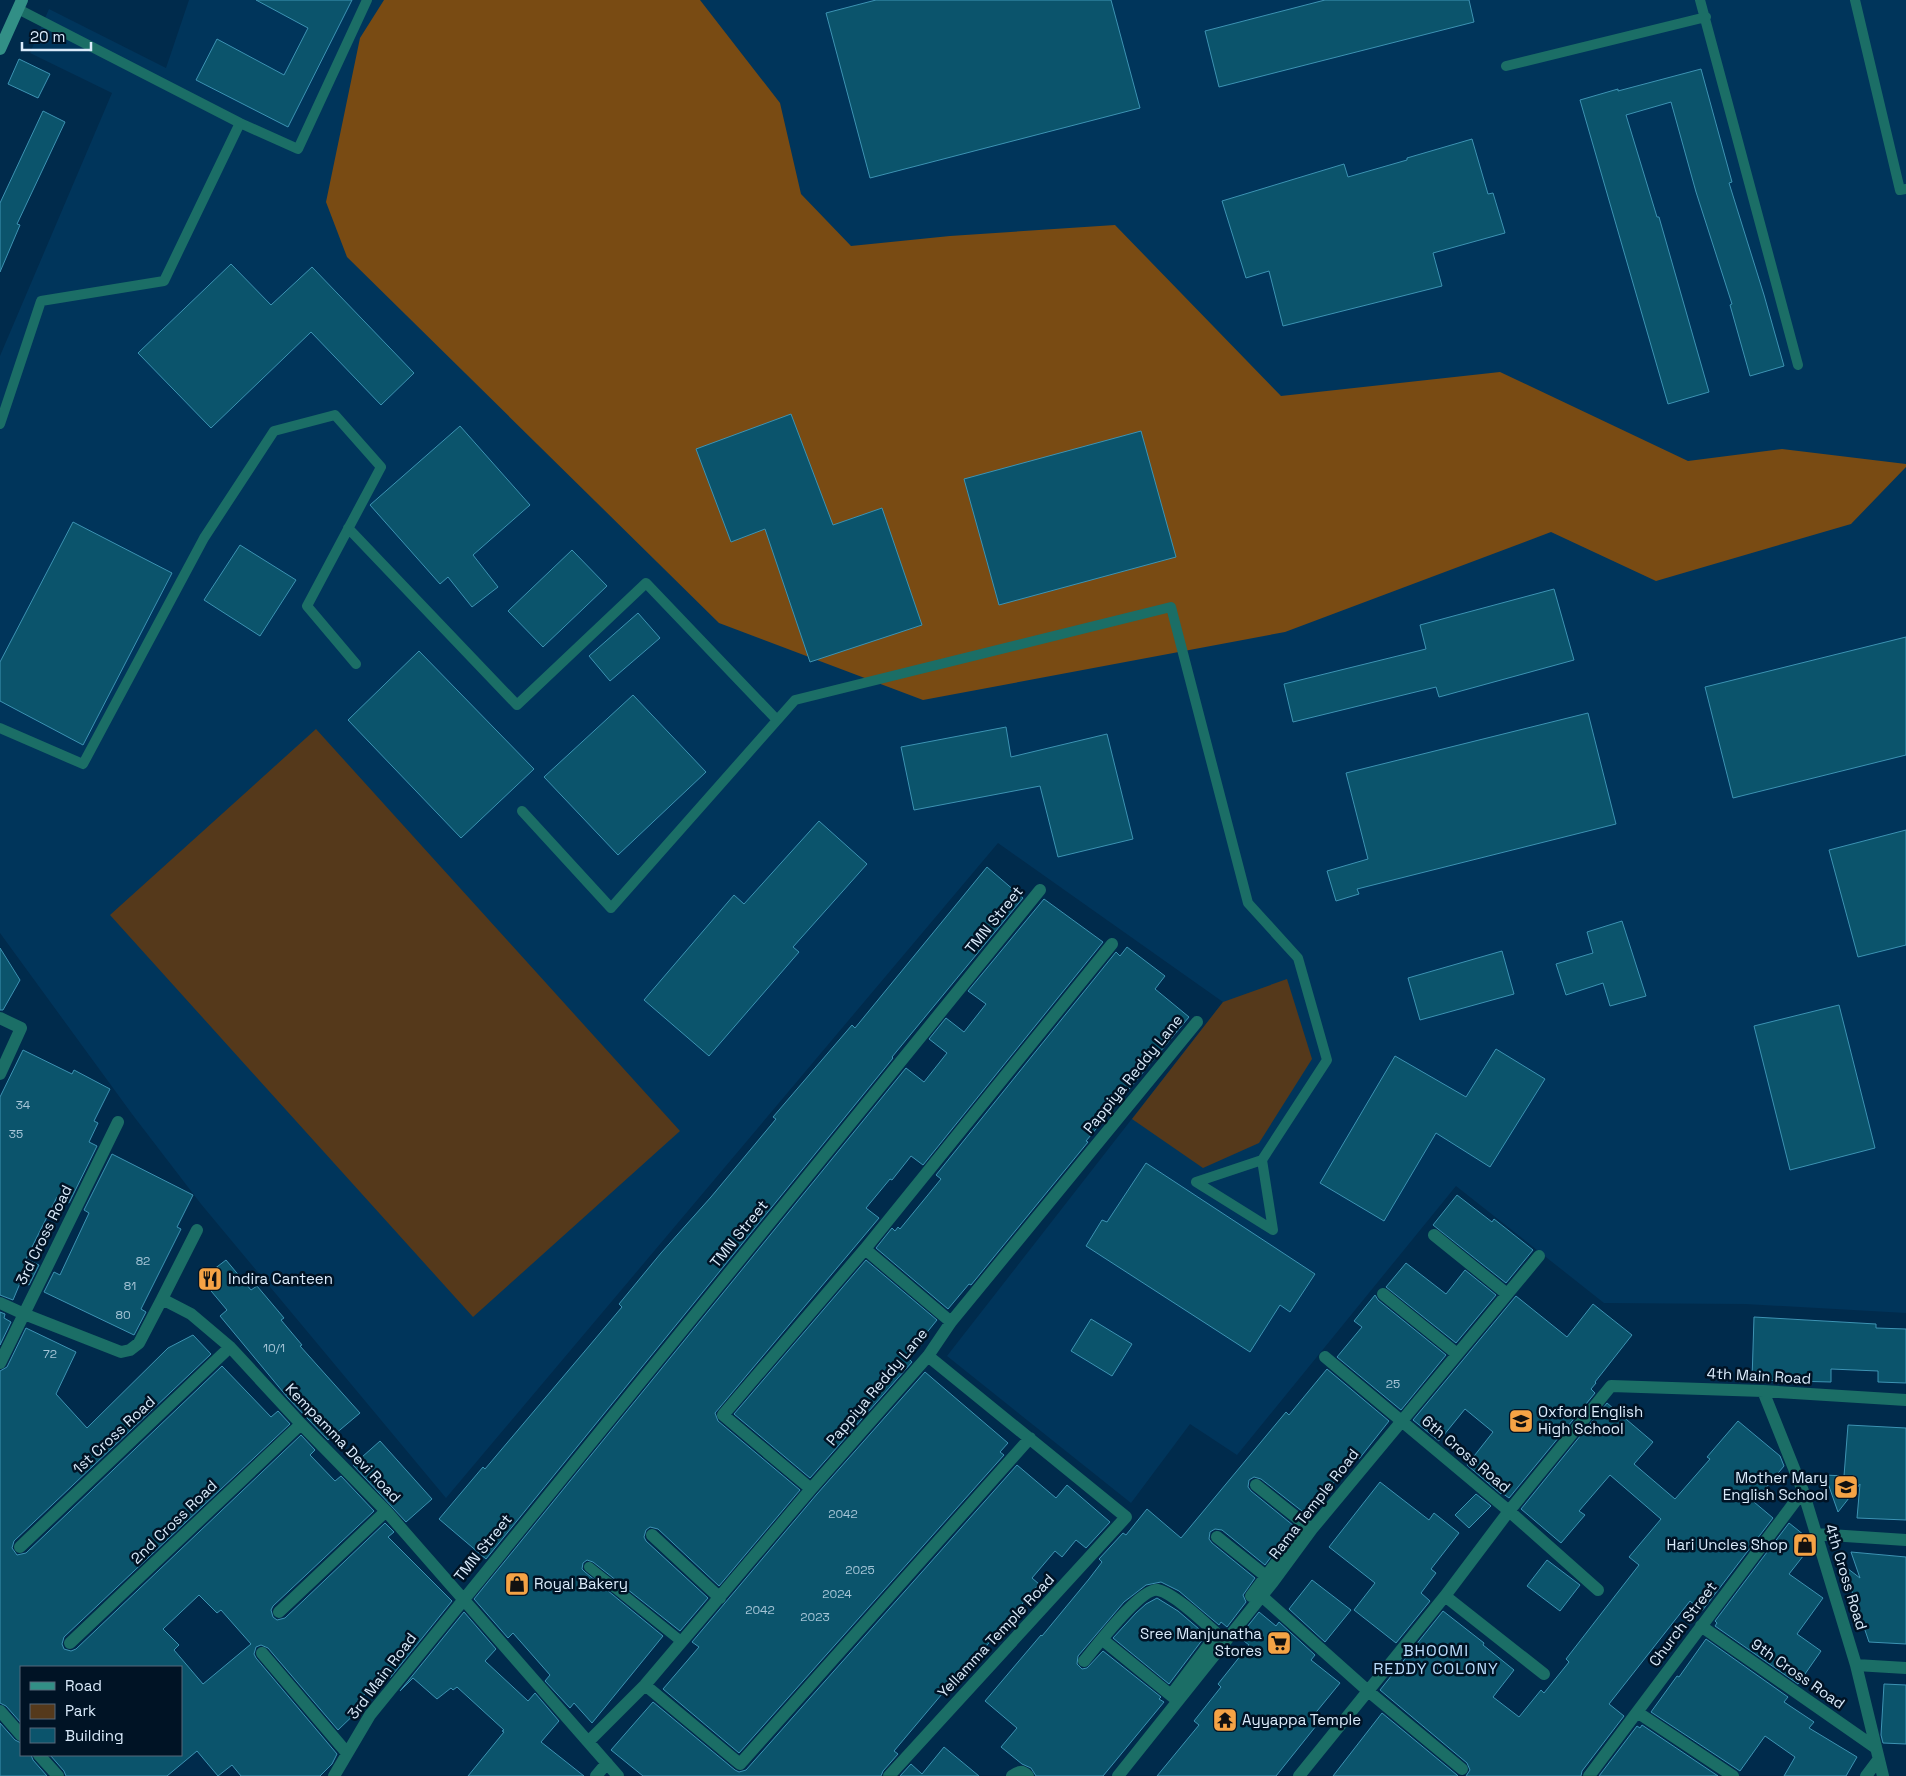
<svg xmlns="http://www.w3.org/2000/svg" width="1906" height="1776" font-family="'Space Grotesk',sans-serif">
	<rect width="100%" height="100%" fill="#002b4c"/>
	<path fill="#00355b" d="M189 0H1906V1313L1745 1304 1604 1303 1456 1186 1237 1455 1190 1424 1131 1503 947 1356 1223 1002 998 843 446 1498 201 1204 132 1114 0 933V356L112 93 30 53 49 9 166 68Z"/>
	<path fill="#55391b" d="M316 729 680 1131 473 1317 110 915Z
		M1287 979 1312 1059 1259 1143 1203 1168 1132 1119 1223 1002Z"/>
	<path fill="#794b13" d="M384 0H700L780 103 801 194 851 246 950 236 1115 225 1281 396 1500 372 1688 461 1782 449 1906 464V467L1851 524 1656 581 1551 532 1285 632 923 700 719 623 347 257 326 202 360 38Z"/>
	<path fill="#0b546c" stroke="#3d93b3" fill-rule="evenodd" d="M256 0H352L288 127 196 80 217 39 284 75 308 28Z
		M876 0H1111L1140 108 870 178 826 13Z
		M1325 0H1469L1474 22 1219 87 1205 31Z
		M19 59 50 74 38 98 8 84Z
		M1701 69 1732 182 1729 183 1764 295 1784 366 1750 376 1730 305 1732 304 1696 192 1671 102 1626 115 1657 217H1659L1709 392 1668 404 1580 100 1618 89V91Z
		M43 111 65 122 17 224 20 225 0 272V203Z
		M1472 139 1488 194 1493 193 1505 233 1433 253 1442 286 1283 326 1269 271 1246 278 1222 201 1344 164 1348 177 1407 160V158Z
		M231 264 271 305 312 267 414 373 381 405 311 332 211 428 138 353Z
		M791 414 833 525 882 508 922 625 810 662 765 529 731 542 696 449Z
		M460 426 530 505 473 555 498 587 472 607 448 577 440 584 370 505Z
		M1141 431 1176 557 999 605 964 479Z
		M73 522 172 573 83 745 0 701V662Z
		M240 545 296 580 260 636 204 600Z
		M572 550 607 586 543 647 508 611Z
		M1554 589 1574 660 1439 697 1436 687 1293 722 1284 684 1426 649 1420 625Z
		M638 613 660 638 610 681 589 656Z
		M1906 637V755L1733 798 1705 687Z
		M419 651 534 769 461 838 348 720Z
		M633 695 706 772 618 855 544 777Z
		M1588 713 1616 824 1357 889 1359 894 1336 901 1327 871 1368 859 1346 773Z
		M1006 727 1011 757 1107 734 1133 839 1058 857 1040 786 914 810 901 747Z
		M819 821 867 864 793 947 799 952 709 1056 644 1000 734 895 744 904Z
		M1906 830V945L1858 957 1829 850Z
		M987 867 1023 898 892 1057 893 1058 486 1559 439 1519 483 1467 485 1469 590 1345 622 1307 619 1304 661 1253 711 1197 776 1119 773 1117 852 1025 855 1028Z
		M1044 899 1103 942 923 1165 911 1156 892 1180 890 1179 866 1208 879 1218 715 1413 718 1421 800 1490 719 1586 658 1529 650 1527 646 1530 644 1537 646 1541 708 1598 680 1631 593 1562 587 1560 583 1563 582 1569 585 1572 663 1636 592 1723 574 1703 570 1708 545 1681 550 1675 513 1633 508 1638 474 1599 906 1068 924 1082 947 1053 929 1039 946 1018 964 1032 986 1004 968 991Z
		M1622 921 1646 996 1610 1006 1603 983 1566 995 1556 964 1593 953 1587 932Z
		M1127 947 1165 976 1155 989 1189 1017 1086 1141 1088 1142 971 1285 969 1284 948 1309 876 1248 892 1228 895 1231 898 1227 900 1229 941 1179 936 1175 1116 952 1120 956Z
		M0 948 20 980 3 1010H0Z
		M1502 951 1514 994 1420 1020 1408 978Z
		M1839 1005 1875 1148 1790 1170 1754 1026Z
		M1496 1049 1545 1079 1490 1167 1436 1133 1384 1221 1320 1183 1395 1056 1466 1097Z
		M23 1050 72 1074 74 1070 110 1089 94 1121 98 1123 89 1142 97 1146 69 1203 57 1197 26 1259 39 1265 29 1285 21 1281 13 1300 0 1295V1097Z
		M112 1154 193 1195 177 1227 181 1229 141 1309 146 1312 134 1335 44 1292 54 1272 60 1275 89 1213 84 1210Z
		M1146 1163 1315 1274 1290 1312 1280 1305 1250 1352 1086 1246 1102 1220 1107 1222Z
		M1457 1195 1492 1222 1494 1219 1533 1250 1506 1283 1433 1225Z
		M226 1260 251 1290 257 1286 284 1318 281 1320 302 1345 300 1346 360 1413 328 1440 288 1398 220 1316 227 1310 201 1279Z
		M866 1260 937 1320 907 1357 912 1362 810 1478 734 1414Z
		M1406 1263 1446 1294 1465 1270 1496 1295 1456 1343 1386 1287Z
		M1375 1295 1378 1300 1446 1355 1401 1410 1337 1357 1362 1327 1354 1321Z
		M1516 1296 1567 1337 1593 1304 1632 1335 1595 1382 1596 1383 1591 1389 1595 1393 1509 1498 1502 1493 1501 1494 1467 1465 1493 1432 1465 1409 1439 1441 1413 1420Z
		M0 1312 5 1314 4 1318 11 1322 0 1345Z
		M1754 1317 1876 1324V1328L1906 1329V1383L1878 1382V1371L1831 1369V1382L1752 1380Z
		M1091 1319 1132 1344 1112 1376 1071 1351Z
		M26 1328 76 1352 56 1394 87 1428 168 1348 193 1335 211 1354 14 1541 12 1548 17 1555 26 1553 222 1366 271 1417 278 1411 290 1424 64 1637 62 1644 64 1649 71 1651 76 1649 301 1435 315 1450 310 1455 335 1481 341 1476 374 1511 273 1606 271 1610 273 1617 277 1620 285 1618 385 1523 394 1532 388 1537 452 1601 390 1678 385 1673 359 1700 364 1705 338 1730 268 1648 261 1645 256 1647 254 1654 256 1658 337 1754 332 1764 320 1776H241L232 1765 218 1776 197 1751 167 1776H66L64 1771 50 1755H181V1667H21V1723L6 1706 0 1703V1371L7 1367ZM199 1595 217 1613 221 1610 251 1644 203 1684 174 1650 179 1645 163 1629Z
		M1327 1369 1389 1421 1359 1459 1356 1456 1307 1515 1261 1479 1254 1477 1249 1480 1248 1487 1251 1491 1294 1526 1265 1565 1222 1530 1215 1529 1210 1532 1209 1539 1212 1543 1255 1578 1243 1595 1246 1602 1227 1627 1221 1622 1219 1625 1179 1591 1161 1582 1146 1585 1124 1602 1078 1656 1077 1664 1082 1669 1087 1668 1103 1651 1161 1697 1159 1699 1164 1702 1103 1776H1036L1031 1768 1022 1764 1001 1747 1017 1728 985 1701 1041 1635 1042 1636 1089 1579 1102 1562 1099 1559 1123 1533 1126 1535 1147 1509 1181 1538 1286 1412 1289 1415Z
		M925 1372 1008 1443 1000 1452 1004 1455 739 1753 663 1689 699 1647 692 1642 817 1494Z
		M1607 1403 1653 1442 1634 1464 1675 1499 1710 1459 1707 1457 1738 1421 1780 1456 1784 1466 1754 1502 1773 1518 1702 1611 1690 1601 1609 1704 1624 1716 1582 1771 1581 1776H1466L1470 1770 1467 1763 1380 1690 1443 1611 1484 1643 1483 1645 1514 1670 1493 1697 1519 1717 1541 1690 1544 1693 1569 1662 1566 1659 1639 1565 1629 1557 1661 1519 1610 1475 1579 1511 1585 1515 1561 1543 1521 1509Z
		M1848 1425 1906 1428V1520L1857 1518 1860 1484 1838 1512 1825 1475 1844 1476Z
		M380 1441 432 1499 406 1522 353 1465Z
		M1017 1465 1056 1498 1067 1485 1110 1522 1086 1548 1076 1540 1062 1557 1055 1551 1032 1578 1039 1584 960 1677 958 1675 894 1751 898 1754 883 1771 881 1776H643L611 1750 653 1702 735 1770 739 1772 746 1770Z
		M1380 1482 1429 1520 1434 1513 1459 1533 1431 1569 1436 1573 1421 1593 1430 1601 1396 1643 1354 1610 1375 1583 1329 1547Z
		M1476 1494 1491 1506 1469 1528 1455 1515Z
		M1789 1523 1809 1539 1811 1546 1789 1574 1823 1598 1797 1634 1821 1651 1798 1684 1715 1626 1717 1623 1715 1621Z
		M1851 1552 1906 1557V1644L1869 1642 1843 1565 1860 1578Z
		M1547 1560 1580 1585 1560 1611 1527 1586Z
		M1312 1580 1351 1610 1325 1642 1289 1609Z
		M1157 1598 1178 1611 1206 1635 1169 1684 1113 1638 1136 1613 1146 1604Z
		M464 1612 496 1649 485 1661 528 1701 535 1693 559 1721 541 1742 584 1776H468L504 1732 502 1731 504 1730 457 1687 453 1690 451 1688 437 1699 413 1678 400 1691Z
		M1259 1612 1276 1626 1279 1622 1315 1655 1311 1660 1340 1683 1313 1716 1320 1721 1276 1776H1157L1199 1725 1194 1721 1221 1687 1218 1684 1249 1645 1239 1637Z
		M1706 1639 1788 1697 1784 1702 1814 1722 1809 1728 1857 1757 1846 1776H1784L1795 1757 1765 1736 1740 1771 1651 1712 1677 1676 1679 1677Z
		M1884 1684 1906 1685V1744L1883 1743 1881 1735Z
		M1382 1713 1457 1775 1458 1776H1333Z
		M0 1723 15 1740 21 1743V1755H31L33 1760 47 1776H0Z
		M1642 1725 1718 1776H1599L1637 1726 1640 1728Z
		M944 1747 979 1776H900L911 1764 922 1774Z"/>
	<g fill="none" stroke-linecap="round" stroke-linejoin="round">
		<path stroke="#1b6e66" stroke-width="10" d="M1700 0 1798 365
			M1855 0 1900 190 1906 189
			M18 9 240 123 298 149 367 0
			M1506 66 1706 17
			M0 424 41 301 164 281 240 123
			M348 528 517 705 646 583 777 720
			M0 728 83 764 204 538 274 431 335 415 381 467 307 606 356 664
			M522 811 611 908 795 700 1171 607 1248 903 1298 958 1327 1060 1262 1160 1273 1230 1196 1182 1262 1160
			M589 1567 682 1642"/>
		<path stroke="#1b6e66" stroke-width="12" d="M0 1018 21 1028 0 1074
			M1434 1235 1507 1294
			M1383 1294 1457 1354
			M162 1299 197 1230
			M0 1303 24 1314 121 1352 130 1350 139 1343 162 1299 191 1314 230 1347 301 1424 386 1511 618 1776
			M951 1322 865 1249 1112 944
			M1325 1357 1509 1511 1598 1590
			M0 1363 118 1122
			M1763 1391 1803 1491 1856 1665 1883 1776
			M1256 1485 1311 1529
			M811 1489 723 1415 865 1249
			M1815 1534 1906 1540
			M652 1535 720 1598
			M1217 1537 1272 1581
			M20 1547 230 1347
			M1256 1591 1368 1691 1462 1769
			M1251 1596 1304 1526
			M1445 1596 1544 1674
			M279 1612 386 1511
			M1701 1626 1876 1748
			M1103 1640 1178 1701
			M70 1643 301 1424
			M262 1653 347 1753
			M1084 1661C1096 1647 1141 1587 1158 1590 1176 1594 1210 1628 1225 1641
			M1856 1665 1906 1668
			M645 1685 740 1764 1030 1438
			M1171 1695 1217 1634
			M0 1711 21 1735
			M1637 1712 1733 1776
			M589 1741 645 1685 811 1489 928 1356 951 1322 1197 1022
			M39 1755 58 1776
			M334 1776 370 1715 1040 890
			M596 1776 607 1763
			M889 1776 1126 1517 928 1356
			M1012 1776C1019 1771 1022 1770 1028 1776
			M1118 1776 1273 1582 1312 1529 1539 1256
			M1299 1776 1445 1596 1509 1511 1611 1386 1763 1391 1906 1400
			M1589 1776 1803 1491
			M1866 1776 1878 1760"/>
		<path stroke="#328f86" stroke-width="12" d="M0 49 22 0"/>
	</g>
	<defs>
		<symbol id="restaurant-square" viewBox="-11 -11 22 22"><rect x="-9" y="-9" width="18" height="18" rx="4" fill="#f5a345" stroke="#001325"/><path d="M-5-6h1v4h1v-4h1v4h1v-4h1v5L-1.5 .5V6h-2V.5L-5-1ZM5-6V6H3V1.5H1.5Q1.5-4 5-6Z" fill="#111"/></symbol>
		<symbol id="school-square" viewBox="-11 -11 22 22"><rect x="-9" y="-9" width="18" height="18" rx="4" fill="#f5a345" stroke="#001325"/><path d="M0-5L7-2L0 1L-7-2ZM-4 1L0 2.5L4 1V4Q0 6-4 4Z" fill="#111"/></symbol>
		<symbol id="shop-square" viewBox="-11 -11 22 22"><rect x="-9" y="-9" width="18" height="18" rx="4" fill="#f5a345" stroke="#001325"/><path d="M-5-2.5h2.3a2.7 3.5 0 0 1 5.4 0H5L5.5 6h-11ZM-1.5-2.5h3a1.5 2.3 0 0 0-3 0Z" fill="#111"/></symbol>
		<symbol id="supermarket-square" viewBox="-11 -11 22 22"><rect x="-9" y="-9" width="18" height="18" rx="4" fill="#f5a345" stroke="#001325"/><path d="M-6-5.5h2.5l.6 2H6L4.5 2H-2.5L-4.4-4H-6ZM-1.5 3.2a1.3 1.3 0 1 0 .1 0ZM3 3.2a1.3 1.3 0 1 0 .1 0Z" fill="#111"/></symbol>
		<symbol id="temple-square" viewBox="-11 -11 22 22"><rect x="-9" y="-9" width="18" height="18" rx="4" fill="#f5a345" stroke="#001325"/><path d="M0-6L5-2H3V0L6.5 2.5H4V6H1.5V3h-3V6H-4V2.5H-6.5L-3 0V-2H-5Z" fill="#111"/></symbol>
	</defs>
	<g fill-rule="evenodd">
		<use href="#restaurant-square" x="196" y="1265" width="28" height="28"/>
		<use href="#school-square" x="1507" y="1407" width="28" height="28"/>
		<use href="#school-square" x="1832" y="1473" width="28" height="28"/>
		<use href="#shop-square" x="1791" y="1531" width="28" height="28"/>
		<use href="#shop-square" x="503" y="1570" width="28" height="28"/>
		<use href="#supermarket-square" x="1265" y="1629" width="28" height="28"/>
		<use href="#temple-square" x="1211" y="1706" width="28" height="28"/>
	</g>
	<g text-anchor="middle" stroke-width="5" stroke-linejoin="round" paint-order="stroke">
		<g font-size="12" fill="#a6c5d7">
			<text x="23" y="1109">34</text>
			<text x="16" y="1138">35</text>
			<text x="143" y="1265">82</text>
			<text x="130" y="1290">81</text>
			<text x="123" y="1319">80</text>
			<text x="274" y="1352">10/1</text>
			<text x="50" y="1358">72</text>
			<text x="1393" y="1388">25</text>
			<text x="843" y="1518">2042</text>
			<text x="860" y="1574">2025</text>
			<text x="837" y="1598">2024</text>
			<text x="760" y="1614">2042</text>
			<text x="815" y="1621">2023</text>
		</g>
		<g font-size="15" fill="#daebfb" stroke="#001325">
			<text transform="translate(994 920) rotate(-51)" y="5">TMN Street</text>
			<text transform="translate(1133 1074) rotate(-51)" y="5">Pappiya Reddy Lane</text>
			<text transform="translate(739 1234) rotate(-51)" y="5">TMN Street</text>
			<text transform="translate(44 1235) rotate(-64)" y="5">3rd Cross Road</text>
			<text transform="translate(1759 1376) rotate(3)" y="5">4th Main Road</text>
			<text transform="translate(877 1387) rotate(-50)" y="5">Pappiya Reddy Lane</text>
			<text transform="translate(114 1435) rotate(-43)" y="5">1st Cross Road</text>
			<text transform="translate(343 1443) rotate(46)" y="5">Kempamma Devi Road</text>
			<text transform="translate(1466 1454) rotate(40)" y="5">6th Cross Road</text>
			<text transform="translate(1314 1504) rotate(-52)" y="5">Rama Temple Road</text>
			<text transform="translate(174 1522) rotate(-44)" y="5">2nd Cross Road</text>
			<text transform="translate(483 1548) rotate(-51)" y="5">TMN Street</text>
			<text transform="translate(1846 1577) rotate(73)" y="5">4th Cross Road</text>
			<text transform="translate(1683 1624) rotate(-53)" y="5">Church Street</text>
			<text transform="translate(996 1636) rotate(-47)" y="5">Yellamma Temple Road</text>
			<text transform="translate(1798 1674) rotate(35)" y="5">9th Cross Road</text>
			<text transform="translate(382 1676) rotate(-53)" y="5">3rd Main Road</text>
		</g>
		<g font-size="15" fill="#daebfb" stroke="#001325" text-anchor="start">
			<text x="228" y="1284">Indira Canteen</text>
			<text x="1538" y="1417">Oxford English<tspan x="1538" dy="17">High School</tspan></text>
			<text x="1828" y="1483" text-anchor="end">Mother Mary<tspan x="1828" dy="17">English School</tspan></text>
			<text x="1788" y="1550" text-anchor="end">Hari Uncles Shop</text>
			<text x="534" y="1589">Royal Bakery</text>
			<text x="1262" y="1639" text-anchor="end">Sree Manjunatha<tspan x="1262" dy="17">Stores</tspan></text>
			<text x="1242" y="1725">Ayyappa Temple</text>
		</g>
		<g font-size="16" letter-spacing="1" fill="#badcfc" stroke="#001325">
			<text x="1436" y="1656">BHOOMI<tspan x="1436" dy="18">REDDY COLONY</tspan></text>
		</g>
	</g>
	<rect x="20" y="1666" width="162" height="90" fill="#001325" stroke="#57697b"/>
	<rect x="30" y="1682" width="25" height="8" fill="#328f86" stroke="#57697b"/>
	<text x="65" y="1691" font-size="15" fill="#daebfb">Road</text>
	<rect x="30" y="1704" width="25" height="15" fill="#55391b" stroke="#57697b"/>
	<text x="65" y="1716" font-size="15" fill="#daebfb">Park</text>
	<rect x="30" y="1728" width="25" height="15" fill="#0b546c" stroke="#57697b"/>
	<text x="65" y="1741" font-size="15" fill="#daebfb">Building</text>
	<path d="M22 42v8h69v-8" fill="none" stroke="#daebfb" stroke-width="2.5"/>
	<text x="30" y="42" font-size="15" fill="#daebfb" stroke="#001325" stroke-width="4" paint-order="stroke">20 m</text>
</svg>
